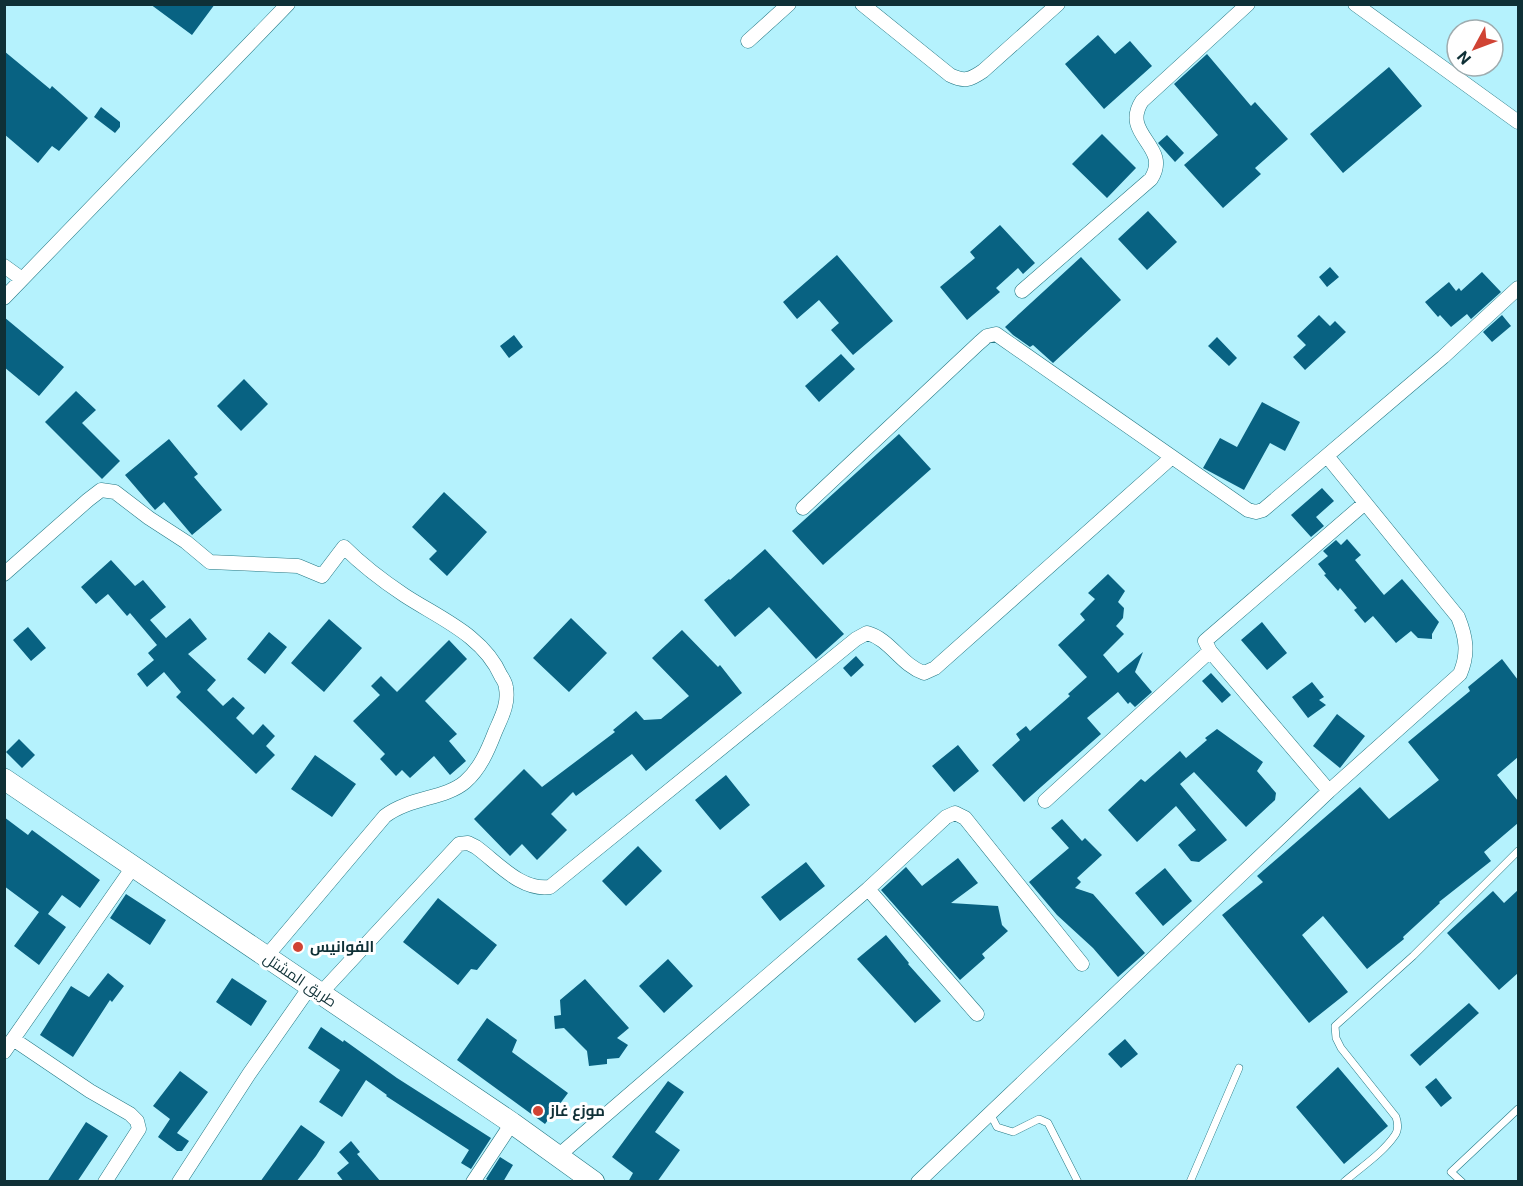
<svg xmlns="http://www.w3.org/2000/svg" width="1523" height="1186" font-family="Roboto,Cairo,sans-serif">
	<rect width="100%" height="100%" fill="#b5f2fd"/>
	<path fill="#086282" d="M150 4H215L192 35Z
		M1098 35 1115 54 1130 41 1152 66 1104 109 1065 64Z
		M4 51 50 89 52 86 88 118 59 151 52 146 38 163 4 134Z
		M1207 54 1251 106 1255 102 1288 139 1255 168 1261 174 1223 208 1184 165 1218 135 1174 84Z
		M1389 67 1422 106 1343 173 1310 134Z
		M101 107 120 122V127L115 133 94 117Z
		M1102 134 1136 168 1107 198 1072 164Z
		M1167 135 1184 153 1175 162 1158 143Z
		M1148 211 1177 242 1147 270 1118 239Z
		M1000 225 1035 263 1023 274 1018 268 996 288 1000 292 967 320 940 287 975 258 970 252Z
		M837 255 893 321 853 355 831 330 839 323 819 300 797 319 783 302Z
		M1081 257 1121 300 1053 363 1033 345 1030 347 1013 335 1005 327Z
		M1330 267 1339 277 1327 287 1319 277Z
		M1482 272 1501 292 1471 319 1467 314 1451 327 1440 315 1438 317 1425 302 1449 282 1456 291 1459 288 1461 291Z
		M1319 315 1330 326 1335 321 1346 332 1305 370 1293 357 1306 345 1297 336Z
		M1502 315 1511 326 1492 342 1483 332Z
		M4 317 64 367 39 396 4 367Z
		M514 335 523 347 509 358 500 346Z
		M1217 337 1237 358 1229 366 1208 346Z
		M841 354 855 369 819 402 805 386Z
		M244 379 268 404 241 431 217 406Z
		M76 391 96 410 82 423 120 461 102 479 45 422Z
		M1262 402 1300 422 1285 451 1270 443 1244 490 1203 468 1220 438 1237 447Z
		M899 434 931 469 823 565 792 531Z
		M169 439 198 474 194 477 222 510 192 535 164 502 155 510 125 475Z
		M1322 488 1334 501 1316 517 1324 526 1311 537 1291 515Z
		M444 492 487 532 447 576 429 559 437 551 412 527Z
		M1347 539 1361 555 1355 560 1384 595 1402 579 1439 622 1432 634V639L1418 638 1411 631 1396 643 1373 616 1365 623 1354 610 1357 608 1340 588 1338 591 1324 575 1326 574 1318 564 1328 556 1323 551 1336 540 1341 545Z
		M765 549 844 634 816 659 769 607 735 637 704 600 729 579 730 580Z
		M111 560 135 586 143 580 166 607 150 620 166 638 190 618 207 639 188 654 216 680 207 690 223 706 233 697 245 708 236 718 253 735 263 724 275 736 266 746 275 755 256 774 176 697 181 692 164 672 147 687 137 674 154 660 148 653 157 645 130 613 127 616 108 594 96 604 81 587Z
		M1108 574 1125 591 1118 602 1124 608 1123 618 1116 626 1124 634 1103 655 1118 673 1143 652 1135 672 1152 692 1135 707 1130 702 1128 704 1118 692 1087 718 1101 734 1024 802 992 765 1020 740 1016 734 1026 726 1030 731 1070 696 1068 694 1087 677 1058 645 1085 620 1080 614 1095 599 1088 593Z
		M571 618 607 653 569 692 533 658Z
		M329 619 362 648 324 692 291 663Z
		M1262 622 1287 653 1267 670 1241 640Z
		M28 627 46 648 31 661 13 640Z
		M682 630 718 667 720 665 742 693 646 771 632 754 576 796 573 792 551 814 567 830 537 860 522 844 510 856 474 819 524 769 542 787 615 732 613 730 636 711 644 720 661 719 689 696 652 658Z
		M269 632 287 647 265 674 247 659Z
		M449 640 467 659 425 701 457 734 449 741 466 761 450 775 434 756 410 778 402 770 396 776 380 759 385 754 353 721 380 695 371 686 381 676 397 692Z
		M856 656 864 665 851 677 843 668Z
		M1502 659 1518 680V757L1497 775 1518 801V823L1484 852 1491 861 1439 902 1440 903 1403 937 1404 939 1367 969 1323 916 1302 935 1348 992 1309 1023 1222 915 1263 882 1257 876 1360 787 1389 819 1439 780 1408 742 1470 691 1468 687Z
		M1211 673 1231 695 1222 703 1202 681Z
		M1312 682 1324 697 1319 700 1326 705 1308 718 1292 697Z
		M1337 714 1365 736 1340 768 1313 746Z
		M1217 729 1263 762 1257 771 1276 793 1275 800 1246 827 1194 772 1180 784 1227 840 1199 862 1191 861 1178 845 1196 830 1176 806 1137 842 1108 810 1141 779 1145 782 1180 751 1186 758 1207 740 1205 738Z
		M19 739 35 755 22 768 6 752Z
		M958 745 979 771 954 792 932 766Z
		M315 755 356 784 332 817 291 789Z
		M726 775 750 805 720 830 695 800Z
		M4 817 28 835 32 830 100 880 80 908 62 895 48 914 66 927 39 965 14 946 39 912 4 886Z
		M1062 819 1082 841 1085 838 1102 855 1077 878 1081 882 1075 888 1093 894 1145 953 1118 977 1093 948 1057 915 1029 882 1069 848 1051 828Z
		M638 846 662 871 626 906 602 881Z
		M958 858 978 883 951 903 998 906 1002 925 1008 931 982 954 985 958 960 980 881 890 906 867 922 886Z
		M806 862 825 886 780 921 761 897Z
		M1165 868 1192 901 1163 926 1135 893Z
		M1518 890V973L1499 990 1447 933 1493 891 1504 903Z
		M126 894 166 920 150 945 110 918Z
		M438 898 497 945 477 970 471 969 458 985 403 942Z
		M886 935 909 963 908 964 941 1001 915 1023 857 959Z
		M668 959 693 986 664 1013 639 986Z
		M108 973 124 986 112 1002 110 1000 73 1057 40 1035 71 986 89 997Z
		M232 978 267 1001 251 1026 216 1002Z
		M585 979 629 1028 617 1038 628 1045 619 1058 607 1059V1064L589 1066 587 1051 564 1028 555 1029 554 1016 561 1015 560 1000Z
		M1469 1003 1479 1013 1420 1066 1410 1055Z
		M487 1018 517 1040 512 1052 568 1093 545 1124 457 1060Z
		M321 1027 343 1042 344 1040 397 1078 491 1138 471 1169 461 1163 469 1150 386 1096 387 1095 366 1080 342 1117 319 1102 340 1070 308 1048Z
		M1125 1039 1138 1054 1121 1068 1108 1054Z
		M1338 1067 1388 1126 1344 1164 1296 1107Z
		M180 1071 208 1092 177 1133 189 1141 182 1151H177L158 1137 170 1119 153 1106Z
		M1436 1078 1452 1098 1441 1107 1425 1087Z
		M668 1081 684 1092 655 1132 680 1150 657 1182H628L633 1173 612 1157Z
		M86 1122 108 1136 77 1182H47Z
		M301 1125 325 1142 316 1156 296 1182H260Z
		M351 1141 360 1152 357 1154 381 1182H344L337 1173 349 1163 339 1152Z
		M500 1157 513 1165 503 1182H490L486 1179Z"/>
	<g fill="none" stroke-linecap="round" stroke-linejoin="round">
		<defs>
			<path id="lane" d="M990 1113 997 1127 1013 1132 1039 1119 1048 1123 1078 1182
				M1190 1182 1239 1068
				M1344 1182C1360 1168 1383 1153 1395 1135 1399 1129 1398 1123 1396 1117L1341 1048 1336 1038 1335 1026 1413 956 1518 851
				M1462 1182 1451 1172 1518 1109"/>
			<path id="street" d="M862 4 950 75C964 82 970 80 983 71L1058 4
				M1355 4 1518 122
				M748 41 789 4
				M4 266 22 279
				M1022 291 1151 179C1172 146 1120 135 1142 101L1248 4
				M4 298 288 4
				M803 508 979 343 987 336 996 334 1248 510 1256 512 1263 510 1443 357 1518 288
				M4 574 88 500 101 490 115 492 149 518 186 542 210 562 298 566 322 576 344 547C362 565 383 581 404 595 439 618 483 635 501 676 503 679 506 684 506 688 509 704 501 718 495 732 488 750 480 769 465 782 445 799 410 797 385 816L266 957
				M1329 791 1210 651 1205 641 1365 503
				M1045 801 1210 651
				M868 889 977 1014
				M320 994 459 844 468 843 476 847C498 863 521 891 550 887L856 639 867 633C890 639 901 665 924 673L935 668 1171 458
				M13 1039 90 1091 130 1114 137 1121 139 1129 105 1182
				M4 1052 133 867
				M558 1156 868 889 946 817 955 813 965 818 1082 964
				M179 1182 249 1074 310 987
				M473 1182 512 1123
				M918 1182 1329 791 1460 674C1469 653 1466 637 1458 617L1327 456"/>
			<path id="primary" d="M4 779 512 1123 594 1182"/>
		</defs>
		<use href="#lane" stroke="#247884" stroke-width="8"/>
		<use href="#street" stroke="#247884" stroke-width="15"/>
		<use href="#primary" stroke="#247884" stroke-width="22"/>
		<use href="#lane" stroke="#fff" stroke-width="7"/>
		<use href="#street" stroke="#fff" stroke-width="14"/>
		<use href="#primary" stroke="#fff" stroke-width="21"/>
	</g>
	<g fill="#d04334" stroke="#fff" stroke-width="2">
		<circle cx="298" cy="947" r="6"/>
		<circle cx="538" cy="1111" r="6"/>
	</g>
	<g text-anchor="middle" stroke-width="6" stroke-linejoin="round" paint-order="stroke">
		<g font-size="15" font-weight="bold" fill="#0f3036" stroke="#fff" text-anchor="start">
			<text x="310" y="952">الفوانيس</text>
			<text x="550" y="1116">موزع غاز</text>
		</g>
		<g font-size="15" fill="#0f3036" stroke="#fff">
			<text transform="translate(300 980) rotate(34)" y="5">طريق المشتل</text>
		</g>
	</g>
	<rect width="1523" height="1186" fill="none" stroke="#0f3036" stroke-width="12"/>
	<g transform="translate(1475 48) rotate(229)"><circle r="28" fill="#ffffff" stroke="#9facaf" stroke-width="1.5"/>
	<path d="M0-4.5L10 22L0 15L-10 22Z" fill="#d04334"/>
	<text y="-9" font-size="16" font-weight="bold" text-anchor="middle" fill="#0f3036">N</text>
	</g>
</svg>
